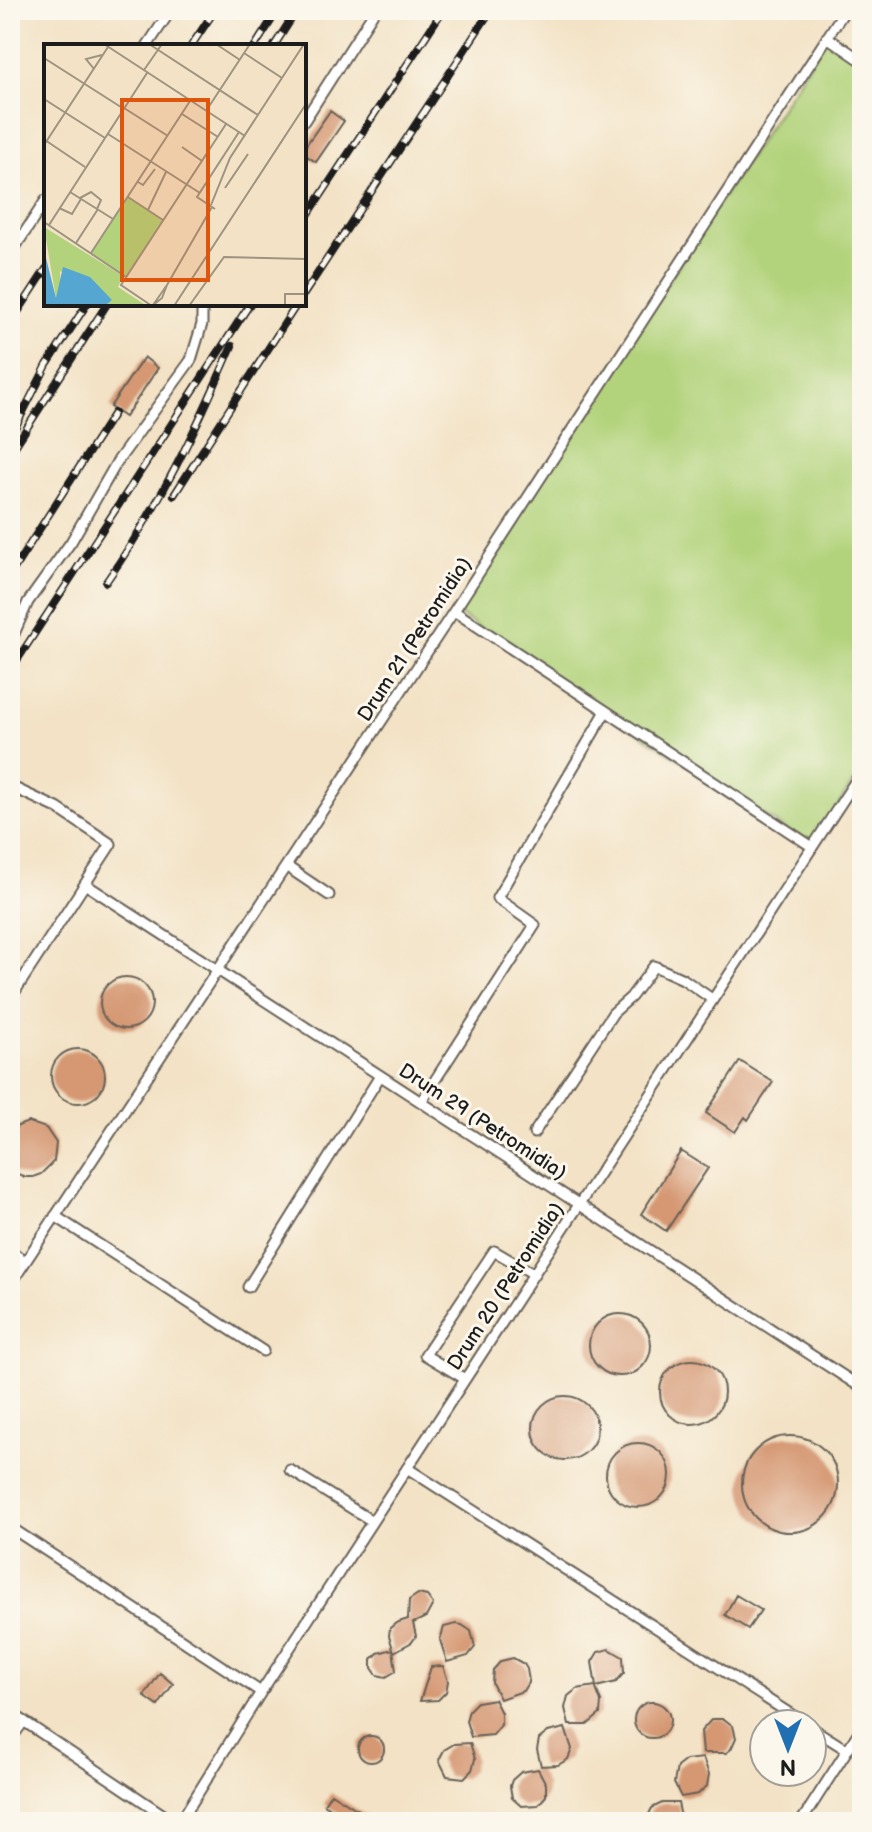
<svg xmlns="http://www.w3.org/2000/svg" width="872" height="1832" font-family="'Balsamiq Sans',sans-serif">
	<rect width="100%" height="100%" fill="#fbf7ec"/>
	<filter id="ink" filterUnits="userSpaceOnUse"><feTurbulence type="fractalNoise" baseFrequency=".0125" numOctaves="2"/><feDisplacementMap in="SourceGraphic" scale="16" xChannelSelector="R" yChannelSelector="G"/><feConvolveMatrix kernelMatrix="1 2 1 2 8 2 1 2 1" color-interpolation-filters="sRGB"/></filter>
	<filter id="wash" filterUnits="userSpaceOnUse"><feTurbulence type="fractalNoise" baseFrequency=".006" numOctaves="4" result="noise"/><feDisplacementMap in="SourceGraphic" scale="32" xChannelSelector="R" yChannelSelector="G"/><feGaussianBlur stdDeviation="1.8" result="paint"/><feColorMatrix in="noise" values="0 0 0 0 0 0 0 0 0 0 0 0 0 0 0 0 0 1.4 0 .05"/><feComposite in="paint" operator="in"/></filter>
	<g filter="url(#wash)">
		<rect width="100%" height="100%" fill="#f3e2c5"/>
		<path fill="#b2d37b" stroke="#67784c" stroke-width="2" d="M827 37 862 61V769L811 846 454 611Z"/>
		<g id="blocks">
			<path fill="#d59873" d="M330 111 344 121 316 162 304 154V148Z
				M144 357 158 368 125 417 110 407Z
				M100 1003a26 26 0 1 1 52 0a26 26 0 1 1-52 0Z
				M51 1076a27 27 0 1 1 54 0a27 27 0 1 1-54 0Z
				M740 1061 773 1082 748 1120 745 1117 735 1132 706 1113Z
				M28 1122 46 1128 56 1143 54 1161 41 1174 33 1177H24L10 1170V1129Z
				M681 1151 708 1168 666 1231 641 1214Z
				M589 1345a31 31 0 1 1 62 0a31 31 0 1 1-62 0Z
				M660 1392a32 32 0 1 1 64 0a32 32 0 1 1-64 0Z
				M533 1428a32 32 0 1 1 64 0a32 32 0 1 1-64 0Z
				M742 1484a48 48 0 1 1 96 0a48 48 0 1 1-96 0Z
				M606 1475a32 32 0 1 1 64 0a32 32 0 1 1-64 0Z
				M418 1594 427 1596 433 1604 426 1617 413 1623 416 1636 412 1642 394 1652 389 1636 390 1628 396 1623 408 1619 409 1600Z
				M736 1595 761 1610 748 1629 725 1615Z
				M456 1624 462 1625 471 1631 475 1647 468 1656 447 1662 440 1640 444 1627Z
				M393 1649 396 1671 386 1677 377 1675 372 1668V1659L378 1653Z
				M609 1649 623 1657 624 1673 616 1682 596 1687 592 1662 598 1652Z
				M513 1658 524 1664 527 1669 529 1681 523 1691 500 1699 492 1683 493 1670 501 1661Z
				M443 1666 448 1681 446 1692 438 1700 420 1701 431 1667Z
				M160 1673 173 1684 158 1706 144 1696Z
				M595 1686 601 1702 600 1714 587 1725H569L565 1708 568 1696 577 1689Z
				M494 1699 501 1713V1725L493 1735 471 1737 466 1721 469 1710 477 1702Z
				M634 1720a18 18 0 1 1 36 0a18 18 0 1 1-36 0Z
				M712 1719H724L733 1726 736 1738 731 1749 726 1753H703L701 1731Z
				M565 1728 572 1749 568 1759 558 1765 541 1766 537 1750 539 1739 548 1732Z
				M358 1749a13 13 0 1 1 26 0a13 13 0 1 1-26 0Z
				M470 1743 475 1759 472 1770 464 1778 447 1776 439 1760 444 1750 454 1744Z
				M703 1758 709 1774 707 1786 698 1794 681 1797 674 1783 677 1767 686 1760Z
				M538 1769 546 1784V1796L538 1805 521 1806 512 1798 510 1786 512 1780 521 1772Z
				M331 1793 374 1820 373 1822H353L324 1804Z
				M662 1803H678L682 1822H645L652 1808Z"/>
		</g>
	</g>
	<g filter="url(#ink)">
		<use href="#blocks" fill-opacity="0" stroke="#676157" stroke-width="2"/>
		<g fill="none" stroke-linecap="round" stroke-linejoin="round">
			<defs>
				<path id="lane" d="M827 37 862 61
					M147 46 171 10
					M304 121 375 10
					M10 255 46 200
					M454 611 811 846
					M10 643 28 602 71 542 117 462 191 360 202 324V304
					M10 786 57 808 111 844 10 999
					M286 866 329 895
					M85 884 862 1388
					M421 1102 535 925 497 898 606 711
					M534 1133 613 1013 631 997 654 966 683 979 712 999
					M55 1216 263 1351
					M10 1251 25 1261
					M10 1285 454 611 845 10
					M248 1287 380 1076
					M465 1379 425 1355 494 1251 534 1274
					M407 1468 806 1724
					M290 1470 372 1521
					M10 1527 261 1692
					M10 1712 174 1822
					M812 1728 847 1750
					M10 1740 24 1721
					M180 1822 261 1692 862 771
					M801 1822 862 1727"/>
			</defs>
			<use href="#lane" stroke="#676157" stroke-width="13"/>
			<use href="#lane" stroke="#fff" stroke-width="9"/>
			<defs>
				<path id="rail" d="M191 46 215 10
					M255 46 278 10
					M274 46 297 10
					M304 221 443 10
					M304 294 491 10
					M10 324 46 269
					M15 428 47 365 87 304
					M10 454 107 304
					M174 495 297 304
					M10 575 114 413
					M106 582C160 505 195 432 232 346
					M10 671 250 304"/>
			</defs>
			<use href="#rail" stroke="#1c1c1c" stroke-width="8"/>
			<use href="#rail" stroke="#fbf7ec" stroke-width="5" stroke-dasharray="15" stroke-linecap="butt"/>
		</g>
	</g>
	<g text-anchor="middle" stroke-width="6" stroke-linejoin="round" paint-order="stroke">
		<g font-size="20" fill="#1c1c1c" stroke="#fbf7ec">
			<text transform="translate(414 639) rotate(-57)" y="7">Drum 21 (Petromidia)</text>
			<text transform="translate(483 1121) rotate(33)" y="7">Drum 29 (Petromidia)</text>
			<text transform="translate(505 1286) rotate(-57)" y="7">Drum 20 (Petromidia)</text>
		</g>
	</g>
	<g transform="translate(44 44)">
		<rect width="262" height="262" fill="#f3e2c5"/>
		<path d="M84 153 119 176 82 233 47 209ZM0 183 79 232 74 243 103 262H61L68 256 16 227 17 252 12 254Z" fill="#b2d37b"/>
		<path d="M0 206 12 254 19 223 46 233 68 256 61 262H0Z" fill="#55a6d0"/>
		<path fill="none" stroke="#9d9381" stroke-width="2" d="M60 0 201 92M105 0 214 71M172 0 196 16M200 9 238 34M0 14 80 65M50 25 42 15 58 11M100 26 118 0M0 55 61 94M80 64 124 92M162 67 206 0M138 70 174 93M64 90 156 149M1 96 41 123M0 101 64 3M138 103 158 117M94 138 99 141 111 125M181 144 204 110M26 148 69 175M84 153 119 176M36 154 47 148 57 156 53 165M167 161 186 114 260 0M15 164 28 170 37 155M171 165 153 153 195 88M104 166 122 128M0 178 82 233M5 181 103 29M32 199 54 165M47 209 146 57M123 241 168 163M108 262 77 241 182 80M108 262 118 254 123 241 109 261M130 262 262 60M145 262 180 213 262 215M241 262V250H262"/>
		<path fill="#de560d" fill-opacity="0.15" stroke="#de560d" stroke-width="4" d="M78 56H164V236H78Z"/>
		<rect width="262" height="262" fill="none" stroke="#1c1c1c" stroke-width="4"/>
	</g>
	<rect width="872" height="1832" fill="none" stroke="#fbf7ec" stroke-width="40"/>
	<g transform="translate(788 1748) rotate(180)"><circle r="38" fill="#fbf7ec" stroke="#a29f99" stroke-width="2"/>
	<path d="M0-6L14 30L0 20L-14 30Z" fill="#1f6fb2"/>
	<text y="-12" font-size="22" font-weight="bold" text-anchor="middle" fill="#1c1c1c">N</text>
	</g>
</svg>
